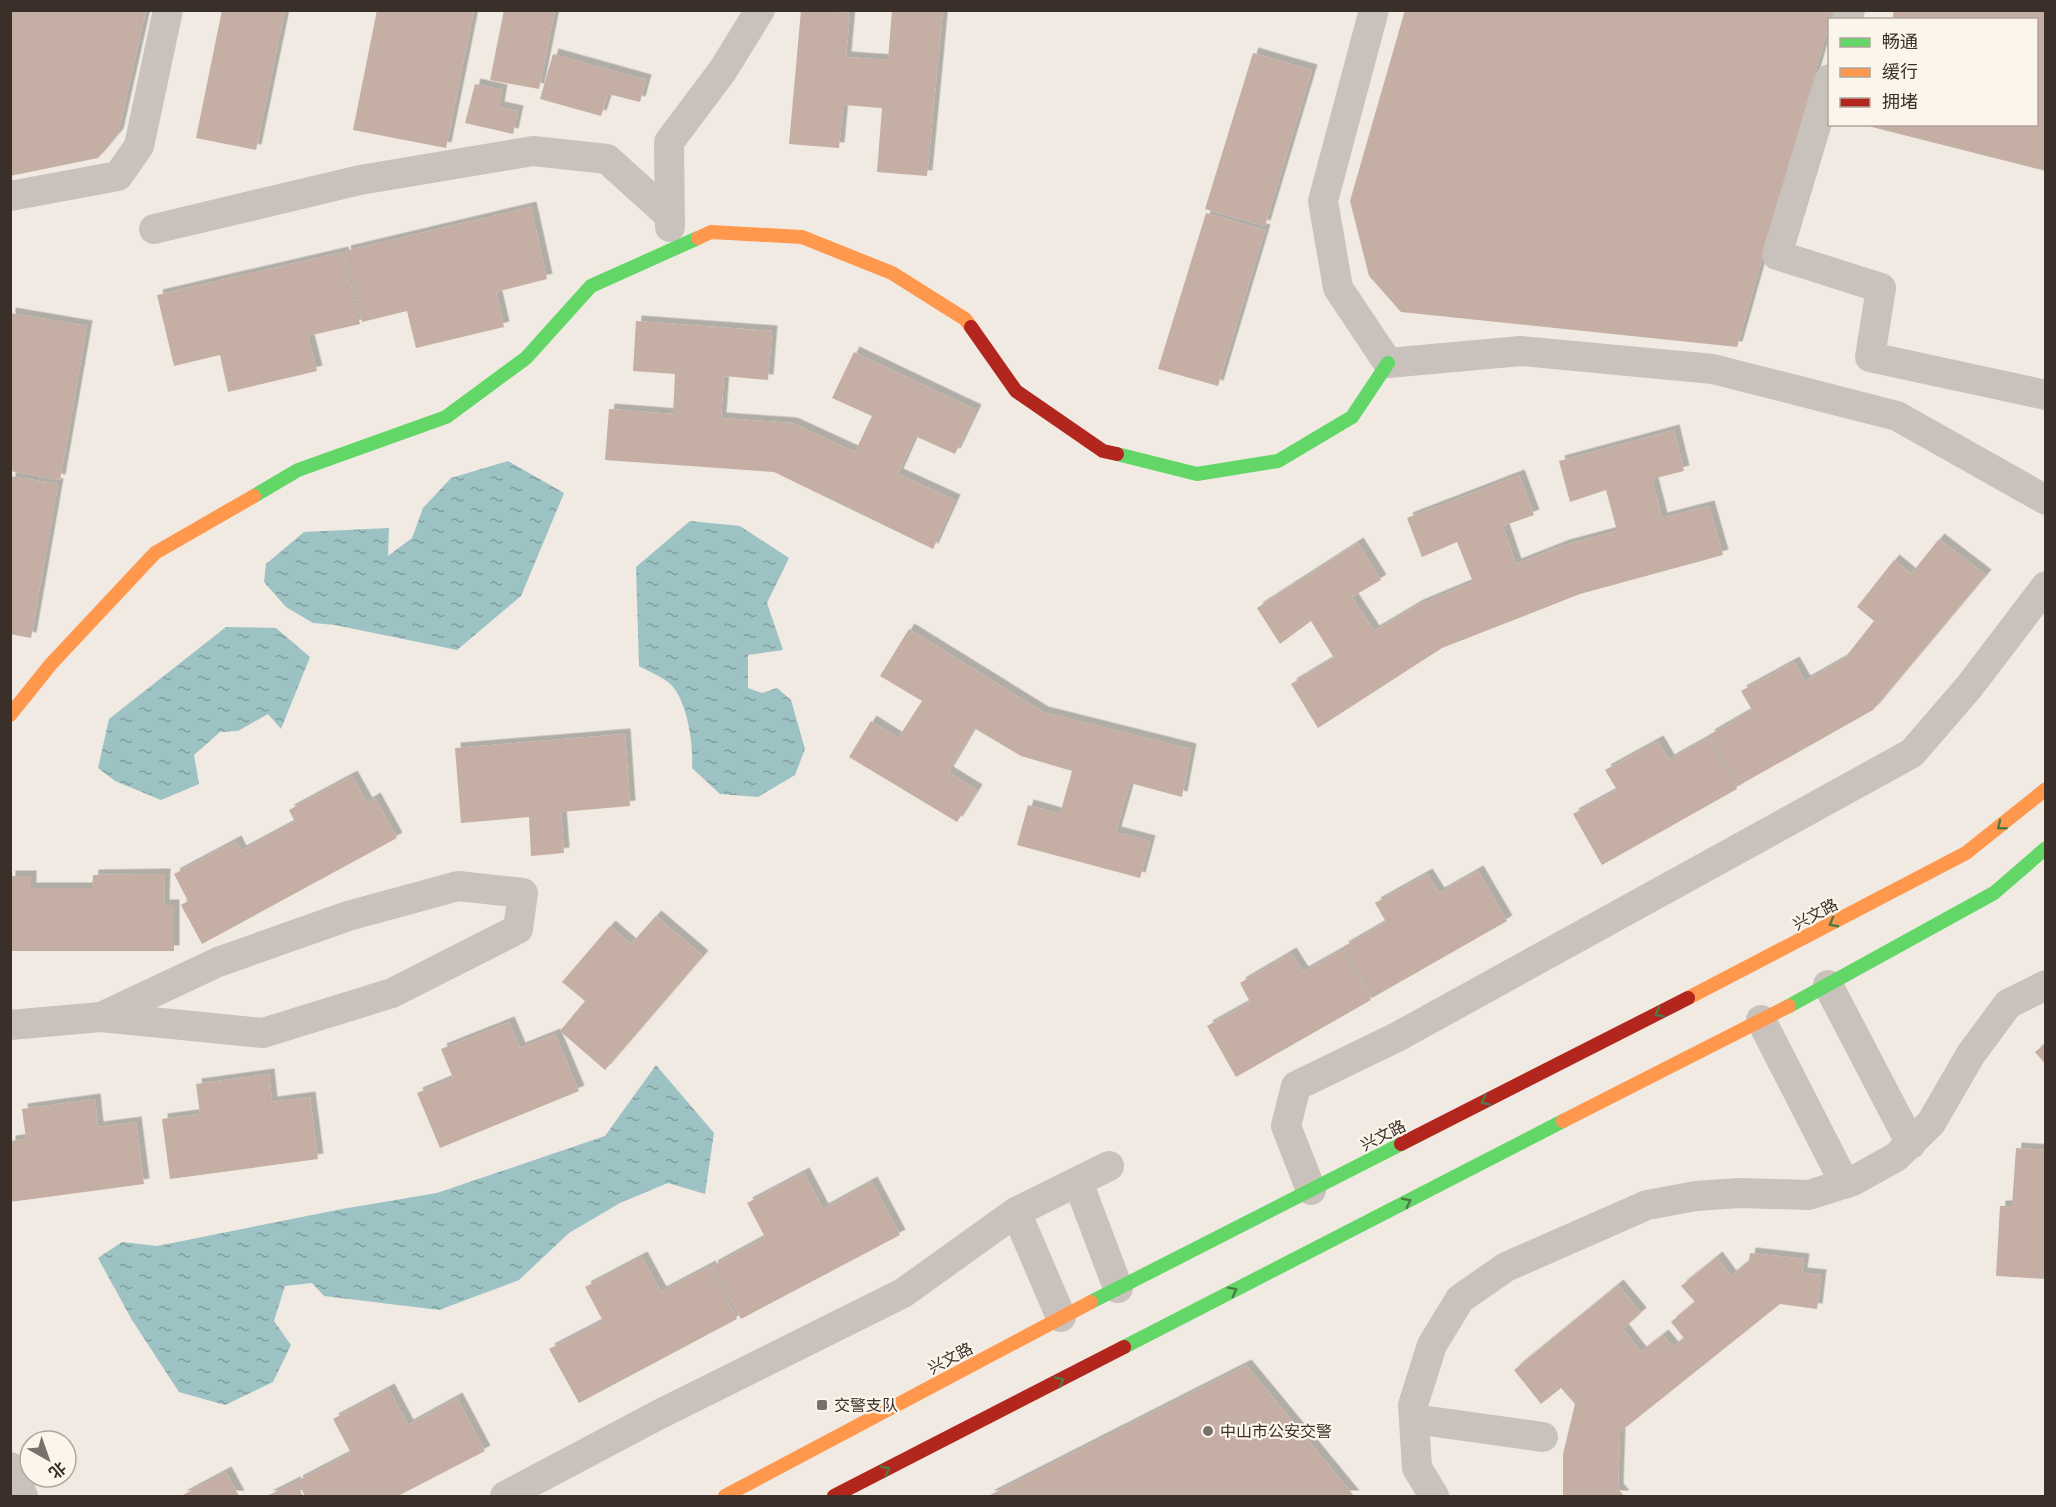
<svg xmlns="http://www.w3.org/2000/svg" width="2056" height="1507" font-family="Quicksand,'Noto Sans SC',sans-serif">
	<defs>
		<pattern id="water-ripples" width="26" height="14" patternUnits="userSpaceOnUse" patternTransform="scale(1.5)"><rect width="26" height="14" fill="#9dc2c3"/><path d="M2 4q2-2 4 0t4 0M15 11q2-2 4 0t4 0" fill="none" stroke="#819e9e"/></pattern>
		<filter id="shadow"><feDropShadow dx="5.5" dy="-5.5" stdDeviation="0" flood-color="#0004"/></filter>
	</defs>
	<rect width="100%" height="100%" fill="#f0eae3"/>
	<path fill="url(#water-ripples)" d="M508 461 564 493 521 596 457 650 335 625 313 623 286 607 264 582 266 564 304 532 389 528 388 556 412 538 423 508 451 478Z
		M690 521 740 526 789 558 767 603 783 650 748 655V688L762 693 777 688 791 700 805 749 795 775 758 797 720 794 692 768C694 746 687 696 668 682 660 676 648 671 639 666L636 567Z
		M226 627 276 628 310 657 281 729 268 714 238 731 220 732 194 755 199 784 161 800 115 781 98 768 109 719Z
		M656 1065 714 1133 705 1194 668 1183 620 1203 569 1233 519 1280 439 1310 324 1296 312 1283 285 1286 274 1321 291 1345 273 1382 225 1405 179 1392 132 1320 98 1258 122 1242 157 1246 342 1209 437 1193 605 1136Z"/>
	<path fill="#c5aea3" filter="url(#shadow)" d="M10 10H146L118 134 98 158 10 176Z
		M222 10H285L256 150 196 138Z
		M377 10H474L446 148 353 130Z
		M504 10H555L539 89 490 80Z
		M801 10 850 13 846 57 888 60 892 10H943L927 176 877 172 882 108 843 105 839 148 789 144Z
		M1405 10H1833L1737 347 1401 312 1369 276 1350 201Z
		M1894 10H2046V171L1864 125 2036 124V20H1892Z
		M1253 53 1312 70 1265 226 1205 209Z
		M553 54 646 80 640 102 608 94 601 116 540 99Z
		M475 84 502 90 499 107 518 111 513 134 465 123Z
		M531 207 547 279 496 292 504 327 416 348 407 311 362 322 345 251Z
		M1206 213 1265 230 1218 386 1158 369Z
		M343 252 360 324 308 336 317 371 228 392 220 355 174 366 157 295Z
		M10 313 87 326 60 480 10 471Z
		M636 321 772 331 768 380 724 376 721 418 792 423 855 452 872 416 832 398 854 352 976 410 955 454 915 436 898 474 955 500 933 549 774 472 605 460 609 409 673 414 675 374 633 371Z
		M1674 430 1684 471 1652 479 1662 518 1709 506 1723 555 1580 594 1442 648 1318 728 1291 684 1334 658 1311 621 1280 644 1257 608 1358 543 1381 580 1352 597 1374 631 1418 605 1473 582 1457 542 1422 557 1407 518 1519 475 1534 515 1503 526 1516 564 1564 545 1617 531 1606 490 1570 502 1559 461Z
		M10 476 58 484 31 638 10 634Z
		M1939 539 1986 575 1873 710 1738 786 1709 735 1752 710 1741 691 1794 662 1805 681 1844 659 1874 621 1857 607 1894 560 1911 574Z
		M909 629 1043 712 1191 749 1182 797 1130 783 1116 832 1150 841 1140 878 1017 845 1028 805 1060 814 1072 771 1021 756 974 728 948 772 977 790 957 822 849 757 871 721 898 738 922 701 880 676Z
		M625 734 630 806 561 812 564 853 531 856 529 817 461 823 455 748Z
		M1708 738 1737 789 1602 865 1573 814 1617 790 1605 770 1658 741 1669 760Z
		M352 776 367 803 375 798 397 838 202 944 181 905 188 901 174 874 236 841 241 851 295 822 289 810Z
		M1478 871 1507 921 1372 998 1343 947 1386 922 1375 903 1427 874 1439 893Z
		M165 874 164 905H174V951H10V876H31V888H92L93 875Z
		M656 916 703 956 605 1070 560 1031 585 1001 562 982 610 926 631 944Z
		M1342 950 1371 1000 1236 1077 1207 1026 1250 1002 1240 983 1291 953 1303 972Z
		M509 1022 520 1048 555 1034 579 1091 440 1148 417 1093 453 1078 441 1049Z
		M2046 1043V1065L2035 1052Z
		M269 1074 272 1102 310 1097 318 1159 170 1179 162 1119 200 1114 196 1084Z
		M95 1099 98 1127 136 1122 144 1184 10 1202V1141L26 1139 22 1109Z
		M2016 1148 2046 1150V1279L1996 1276 2000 1206H2012Z
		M804 1173 823 1209 872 1182 900 1235 741 1319 712 1266 765 1237 747 1203Z
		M1750 1253 1804 1259 1802 1273 1821 1275 1817 1309 1780 1304 1620 1432 1618 1489 1624 1496H1563V1454L1575 1404 1561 1388 1541 1404 1514 1370 1618 1285 1641 1313 1623 1329 1641 1352 1663 1335 1673 1347 1684 1338 1671 1322 1695 1302 1681 1286 1717 1257 1731 1276 1749 1261Z
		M642 1257 661 1292 710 1266 737 1319 579 1403 549 1349 603 1321 585 1287Z
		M1246 1365 1354 1496H988Z
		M389 1389 408 1425 457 1398 485 1451 398 1496H305L297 1481 351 1453 333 1419Z
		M226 1472 239 1496H181Z
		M295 1482 303 1496H267Z"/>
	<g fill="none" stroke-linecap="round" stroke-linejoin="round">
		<path stroke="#c9c2bc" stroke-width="30" d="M1374 10 1323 201 1338 288 1388 363 1521 351 1713 369 1897 416 2046 500
			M1847 20 1850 10
			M1830 79 1777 255 1881 288 1870 357 2046 395
			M10 196 118 176 139 146 168 10
			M670 227 669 142 723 70 760 10
			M154 229 360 180 533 151 607 159 669 215
			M1828 985 1911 1144
			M1761 1020 1845 1184
			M10 1025 101 1017 263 1033 392 993 518 929 523 893 458 886 348 916 218 962 101 1017
			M1078 1182 1118 1288
			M1311 1190 1286 1126 1296 1086 1397 1037 1912 753 1969 687 2046 586
			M1016 1212 1061 1317
			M1414 1419 1543 1437
			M10 1467 23 1496
			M505 1496 660 1414 903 1293 1016 1212 1109 1166
			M1434 1496 1417 1468 1413 1405 1432 1345 1460 1299 1506 1267 1647 1205 1696 1196 1739 1193 1809 1195 1853 1181 1896 1157 1931 1123 1971 1054 2008 1004 2046 985"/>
		<path stroke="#63d668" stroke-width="14" d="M1117 454 1197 474 1278 461 1352 417 1388 363
			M254 496 298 470 446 417 526 358 591 286 698 238
			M1789 1006 1994 893 2046 848
			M1091 1302 1401 1144
			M1124 1347 1563 1121"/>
		<path stroke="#ff974d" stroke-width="14" d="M698 238 711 232 802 237 892 273 965 319 971 327
			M10 715 51 664 155 553 254 496
			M1688 998 1966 853 2046 789
			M1563 1121 1789 1006
			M725 1496 1091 1302"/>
		<path stroke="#b3261e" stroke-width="14" d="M971 327 1016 391 1103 451 1117 454
			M1401 1144 1688 998
			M834 1496 1124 1347"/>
	</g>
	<defs><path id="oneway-chevron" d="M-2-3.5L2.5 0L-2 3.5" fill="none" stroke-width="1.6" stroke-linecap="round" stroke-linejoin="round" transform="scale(1.5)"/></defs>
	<g stroke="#4d7a45">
		<use href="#oneway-chevron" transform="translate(2001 826) rotate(142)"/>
		<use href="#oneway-chevron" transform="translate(1833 923) rotate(152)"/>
		<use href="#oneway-chevron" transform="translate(1659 1013) rotate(153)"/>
		<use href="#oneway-chevron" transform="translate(1485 1101) rotate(153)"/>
		<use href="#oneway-chevron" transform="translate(1407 1202) rotate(-27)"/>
		<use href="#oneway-chevron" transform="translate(1233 1291) rotate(-27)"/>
		<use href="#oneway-chevron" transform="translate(1060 1381) rotate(-27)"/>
		<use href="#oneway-chevron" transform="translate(886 1470) rotate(-27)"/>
	</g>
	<g fill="#7a706a" stroke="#fcf5eb" stroke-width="2">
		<rect x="816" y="1399" width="12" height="12" rx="3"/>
		<circle cx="1208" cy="1431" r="6"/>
	</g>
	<g text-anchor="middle" stroke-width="4.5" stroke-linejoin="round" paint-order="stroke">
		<g font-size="16" fill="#3b2f29" stroke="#fcf5eb">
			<text transform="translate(1815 914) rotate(-28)" y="6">兴文路</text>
			<text transform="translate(1383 1135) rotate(-27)" y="6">兴文路</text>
			<text transform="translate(950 1358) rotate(-28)" y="6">兴文路</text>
		</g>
		<g font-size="16" fill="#3b2f29" stroke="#fcf5eb" text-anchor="start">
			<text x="834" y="1411">交警支队</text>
			<text x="1220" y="1437">中山市公安交警</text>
		</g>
	</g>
	<rect width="2056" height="1507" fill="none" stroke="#3b2f29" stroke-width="24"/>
	<rect x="1828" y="18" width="210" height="108" fill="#fcf5eb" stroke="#afa69d" stroke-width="1.5"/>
	<rect x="1840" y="38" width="30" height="9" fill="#63d668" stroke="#afa69d" stroke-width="1.5"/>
	<text x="1882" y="48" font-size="18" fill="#3b2f29">畅通</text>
	<rect x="1840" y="68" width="30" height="9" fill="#ff974d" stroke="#afa69d" stroke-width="1.5"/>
	<text x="1882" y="78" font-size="18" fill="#3b2f29">缓行</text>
	<rect x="1840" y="98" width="30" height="9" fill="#b3261e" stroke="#afa69d" stroke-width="1.5"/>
	<text x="1882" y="108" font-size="18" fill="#3b2f29">拥堵</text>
	<g transform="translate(48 1459) rotate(140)"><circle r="28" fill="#fcf5eb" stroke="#afa69d" stroke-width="1.5"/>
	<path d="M0-4.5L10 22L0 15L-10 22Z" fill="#7a706a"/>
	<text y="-9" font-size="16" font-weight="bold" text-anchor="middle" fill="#3b2f29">北</text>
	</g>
</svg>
